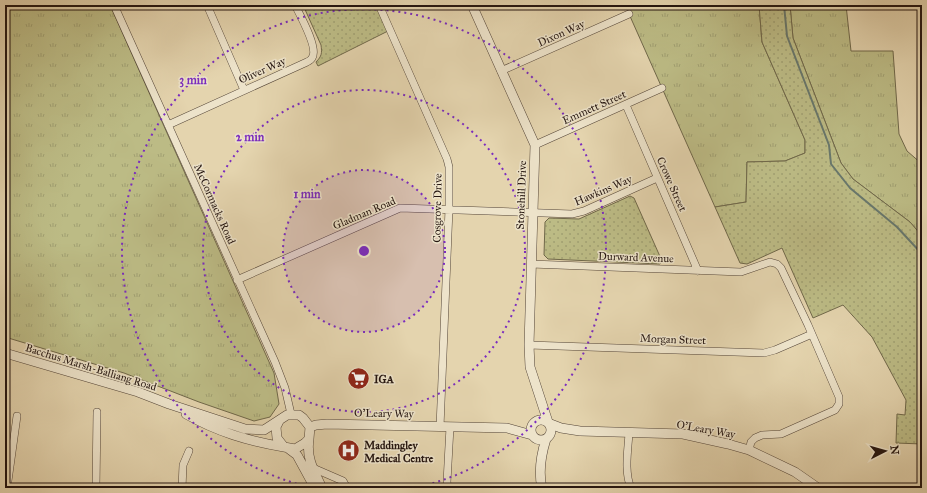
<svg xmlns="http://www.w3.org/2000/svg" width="927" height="493" font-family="'IM FELL Great Primer',serif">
	<defs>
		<pattern id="grass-tufts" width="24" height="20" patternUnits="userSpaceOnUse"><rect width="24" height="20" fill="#bcbb85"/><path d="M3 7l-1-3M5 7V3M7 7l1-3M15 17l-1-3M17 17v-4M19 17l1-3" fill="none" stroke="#a1a072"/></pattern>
		<pattern id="park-dots" width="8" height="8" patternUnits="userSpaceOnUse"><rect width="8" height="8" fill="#bcbb85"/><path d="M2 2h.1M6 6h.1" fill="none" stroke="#a1a072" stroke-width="1.8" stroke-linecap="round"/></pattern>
	</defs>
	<rect width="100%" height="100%" fill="#e4d4ae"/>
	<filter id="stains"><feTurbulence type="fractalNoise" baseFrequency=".005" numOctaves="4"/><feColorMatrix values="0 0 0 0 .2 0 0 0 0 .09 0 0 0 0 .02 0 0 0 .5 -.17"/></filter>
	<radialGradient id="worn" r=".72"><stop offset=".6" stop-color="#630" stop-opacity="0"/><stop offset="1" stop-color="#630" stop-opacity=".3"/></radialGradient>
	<path fill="url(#grass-tufts)" stroke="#70684a" d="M5 5H110L274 373 279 404 270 417 254 421 199 402 124 373 5 337Z
		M625 5H759L762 42 805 140V153L785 161 747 162 746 202 715 207Z
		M790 5H846L851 51H893L899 134 907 151 922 164V236L910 222 853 179 841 163 793 38Z"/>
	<path fill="url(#park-dots)" stroke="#70684a" d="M303 5H377L388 31 318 66 316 62C322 56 322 53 321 45Z
		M759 5H790L793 38 841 163 853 179 910 222 922 236V444L896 443 897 414 905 415 906 400 872 337 843 305 813 318 782 248 747 264 740 263 715 207 746 202 747 162 785 161 805 153V140L762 42Z
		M630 196 634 198 662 261 660 264 548 259 544 255 545 222 549 218 579 219Z"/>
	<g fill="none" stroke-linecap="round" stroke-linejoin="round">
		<path stroke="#68776c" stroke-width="2" d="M784 5 787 36 829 145 831 164 850 188 897 227 922 254"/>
		<defs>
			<path id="minor" d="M114 5 275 362 285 388 291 414
				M207 5 244 90
				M379 5 447 159 449 167V209L440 427
				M501 71 629 14
				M626 105 698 271
				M168 125 307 62C309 61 311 60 312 58 319 49 300 15 295 5
				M535 145 662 88
				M531 264 741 272 770 262 777 264 781 268 808 325 839 397V404L835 410 781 434 762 435 755 438 751 442 749 450
				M237 280 400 208 572 214 584 211 657 178
				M529 345 764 353 775 350 812 334
				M629 433C628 450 624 472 631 488
				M313 468 343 481 347 488
				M7 488 17 416
				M96 488 97 412
				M182 488 183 465 189 451
				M448 488 447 482 450 427"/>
			<path id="tertiary" d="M472 5 535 145 529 345 530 367 548 422
				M5 353 138 392 169 404 245 429 264 430 287 415H299L303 418 310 427 309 439 305 443 295 449 284 447 277 438 276 427 279 421
				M186 414C218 432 248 441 284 447
				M531 430a10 10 0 1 1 20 0a10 10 0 1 1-20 0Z
				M548 423 561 428 580 431 683 434 728 444 749 450 795 472 818 488
				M310 427 316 425 327 424 507 428 532 435
				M309 439C306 458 314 471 322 488
				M289 449 297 455 315 488
				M542 488C538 471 541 455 546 439"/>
		</defs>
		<use href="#minor" stroke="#544538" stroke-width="8"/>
		<use href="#tertiary" stroke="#544538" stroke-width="10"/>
		<use href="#minor" stroke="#ede3ca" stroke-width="7"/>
		<use href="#tertiary" stroke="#ede3ca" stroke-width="9"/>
	</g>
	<circle cx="364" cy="251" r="81" fill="#7b2cbf" fill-opacity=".12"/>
	<g fill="none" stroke="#7b2cbf" stroke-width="2" stroke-dasharray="2 4">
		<circle cx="364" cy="251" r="81"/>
		<circle cx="364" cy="251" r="161"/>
		<path d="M314 488A242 242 0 1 1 414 488"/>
	</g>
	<defs>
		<symbol id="supermarket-disc" viewBox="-11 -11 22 22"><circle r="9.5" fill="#8f2418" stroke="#ede3ca"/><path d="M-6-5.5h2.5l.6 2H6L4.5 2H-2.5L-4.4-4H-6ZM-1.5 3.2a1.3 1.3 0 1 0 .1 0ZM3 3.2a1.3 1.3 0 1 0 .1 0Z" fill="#fff"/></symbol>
		<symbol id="hospital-disc" viewBox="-11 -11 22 22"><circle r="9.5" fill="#8f2418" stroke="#ede3ca"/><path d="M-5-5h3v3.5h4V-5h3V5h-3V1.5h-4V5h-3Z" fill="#fff"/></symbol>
	</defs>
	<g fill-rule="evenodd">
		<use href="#supermarket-disc" x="346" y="366" width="25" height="25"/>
		<use href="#hospital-disc" x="336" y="438" width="25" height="25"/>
	</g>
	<g text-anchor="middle" stroke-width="3" stroke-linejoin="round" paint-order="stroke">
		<g font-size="11" fill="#241510" stroke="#ede3ca">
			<text transform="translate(561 33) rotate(-24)" y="4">Dixon Way</text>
			<text transform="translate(262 70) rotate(-24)" y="4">Oliver Way</text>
			<text transform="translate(594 107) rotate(-24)" y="4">Emmett Street</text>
			<text transform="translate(672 184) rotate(66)" y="4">Crowe Street</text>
			<text transform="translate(603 190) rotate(-23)" y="4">Hawkins Way</text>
			<text transform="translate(521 195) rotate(-88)" y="4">Stonehill Drive</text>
			<text transform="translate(215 204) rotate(66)" y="4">McCormacks Road</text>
			<text transform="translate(437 208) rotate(-89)" y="4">Cosgrove Drive</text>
			<text transform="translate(364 213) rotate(-23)" y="4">Gladman Road</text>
			<text transform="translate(636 257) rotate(2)" y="4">Durward Avenue</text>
			<text transform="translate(673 339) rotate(2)" y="4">Morgan Street</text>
			<text transform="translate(91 367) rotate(17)" y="4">Bacchus Marsh-Balliang Road</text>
			<text transform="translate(384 413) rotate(1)" y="4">O'Leary Way</text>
			<text transform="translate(706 429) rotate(10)" y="4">O'Leary Way</text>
		</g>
		<g font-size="11" font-weight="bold" fill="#241510" stroke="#ede3ca" text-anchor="start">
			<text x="374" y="383">IGA</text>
			<text x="364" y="449">Maddingley<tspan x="364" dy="13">Medical Centre</tspan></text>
		</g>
	</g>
	<circle cx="364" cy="251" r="6" fill="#7b2cbf" stroke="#ede3ca" stroke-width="2"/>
	<g font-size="12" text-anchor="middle" font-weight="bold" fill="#7b2cbf" stroke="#ede3ca" stroke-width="3" stroke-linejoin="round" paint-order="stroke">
		<text x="193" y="84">3 min</text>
		<text x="250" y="141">2 min</text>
		<text x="307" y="198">1 min</text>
	</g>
	<rect width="927" height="493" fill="none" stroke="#e4d4ae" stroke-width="20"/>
	<rect x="6" y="6" width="915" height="481" fill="none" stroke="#241510" stroke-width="2"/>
	<rect x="10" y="10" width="907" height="473" fill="none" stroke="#241510"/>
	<g transform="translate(885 451) rotate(84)" stroke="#ede3ca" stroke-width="3" paint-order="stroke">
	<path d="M0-3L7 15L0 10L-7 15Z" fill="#241510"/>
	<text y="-6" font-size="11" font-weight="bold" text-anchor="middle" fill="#241510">N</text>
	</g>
	<rect width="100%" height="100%" filter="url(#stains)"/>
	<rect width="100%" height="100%" fill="url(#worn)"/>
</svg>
